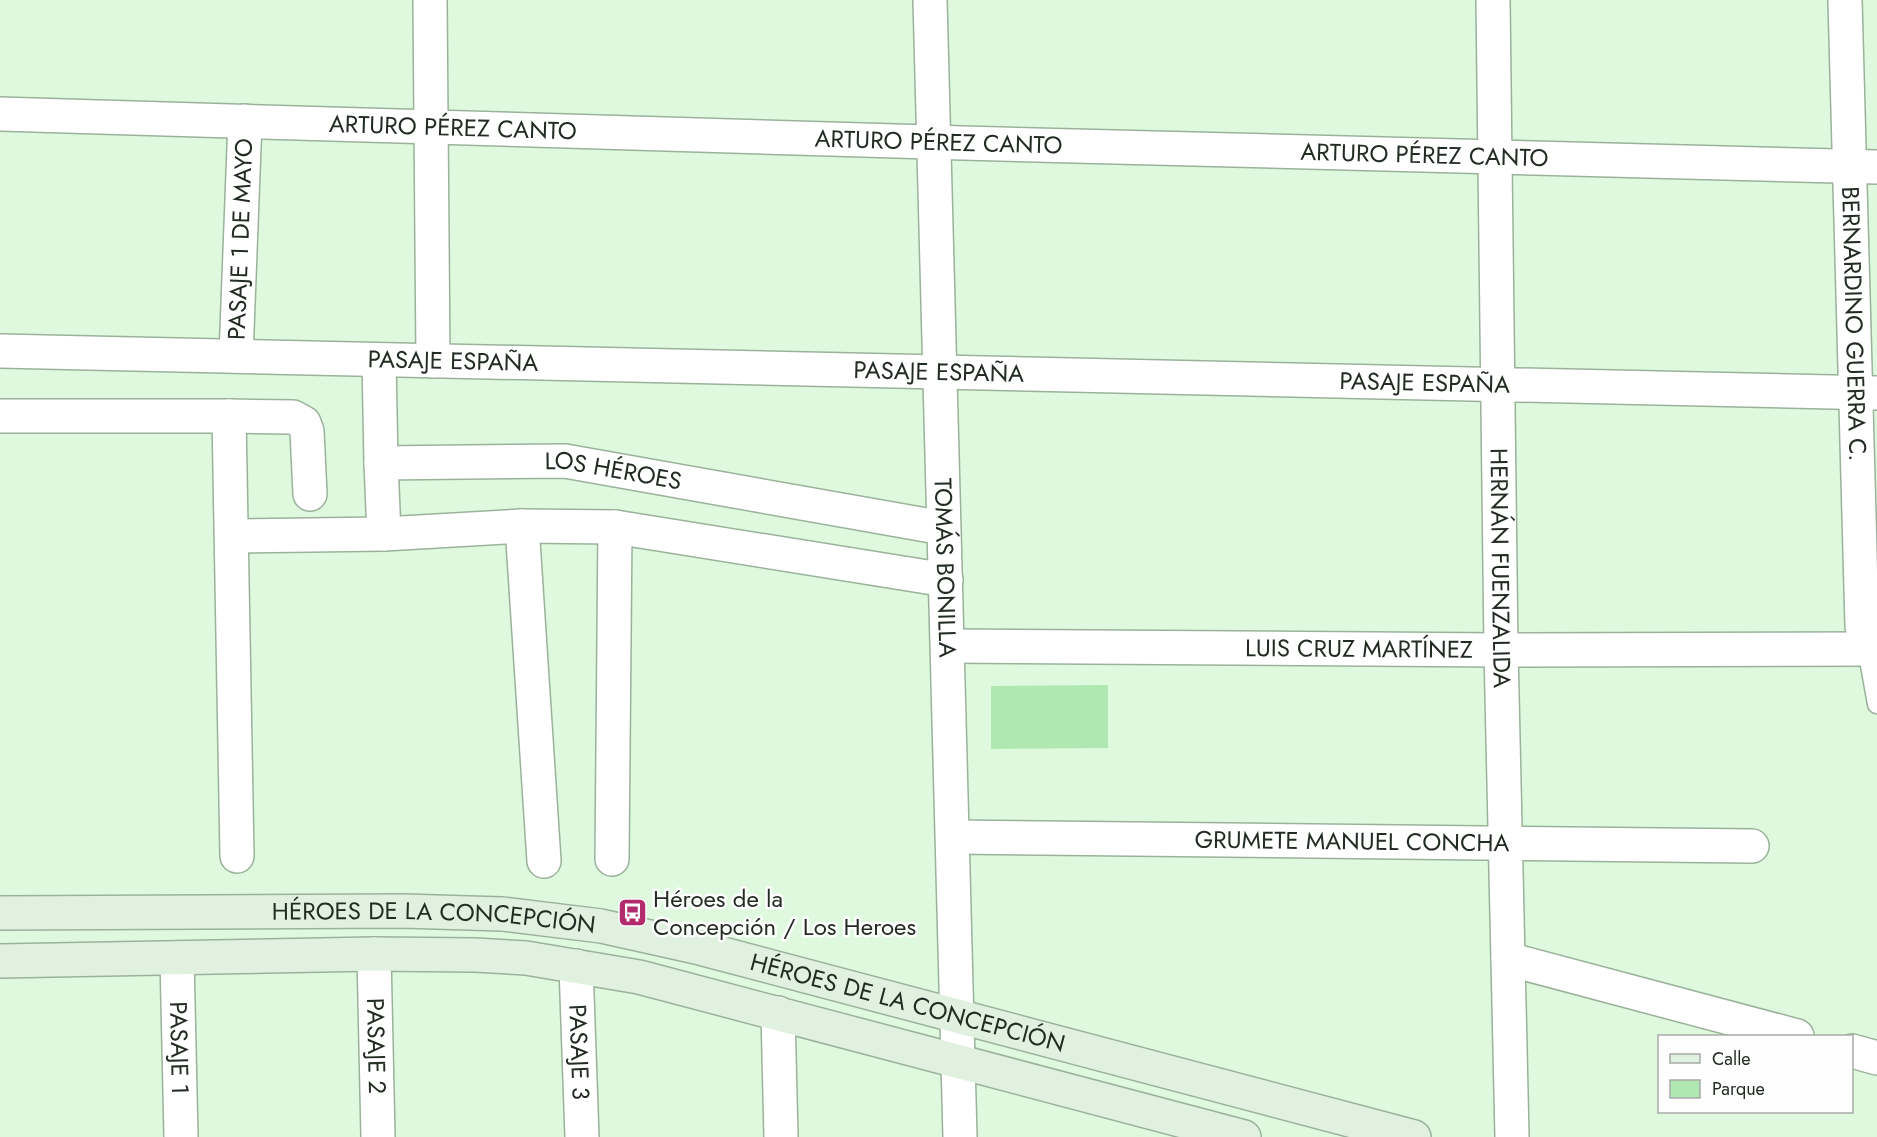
<svg xmlns="http://www.w3.org/2000/svg" width="1877" height="1137" font-family="Jost,sans-serif">
	<rect width="100%" height="100%" fill="#dff9df"/>
	<path fill="#b0e8b1" d="M1108 685V748L991 749V686Z"/>
	<g fill="none" stroke-linecap="round" stroke-linejoin="round">
		<defs>
			<path id="lane" d="M1867 649 1877 704"/>
			<g id="street">
				<path d="M430 0 433 361"/>
				<path id="s1" d="M930 0 960 1137"/>
				<path id="s2" d="M1493 0 1501 650 1512 1137"/>
				<path id="s3" d="M1845 0 1862 626 1867 649"/>
				<path id="s4" d="M0 114 963 143 1877 167"/>
				<path id="s5" d="M0 351 1877 393"/>
				<path id="s6" d="M236 356 245 121"/>
				<path id="s7" d="M379 360 381 463 565 461 943 528"/>
				<path d="M0 416H229L237 856"/>
				<path d="M229 416 293 417 304 423 307 431 310 494"/>
				<path d="M381 463 384 534"/>
				<path d="M522 526 544 861"/>
				<path d="M232 536 384 534 522 526 615 527 946 580"/>
				<path id="s8" d="M948 646 1501 650 1877 649"/>
				<path id="s9" d="M953 837 1752 846"/>
				<path d="M612 859 615 527"/>
				<path id="s10" d="M374 954 378 1137"/>
				<path id="s11" d="M177 958 181 1137"/>
				<path d="M1508 959 1797 1036"/>
				<path id="s12" d="M576 966 582 1137"/>
				<path d="M778 1013 781 1137"/>
				<path d="M1852 1051 1877 1058"/>
			</g>
			<g id="secondary">
				<path id="s13" d="M0 913 403 911 502 914 601 926 700 948 1414 1137"/>
				<path d="M0 961 374 954 475 955 526 958 639 977 1244 1137"/>
			</g>
		</defs>
		<use href="#lane" stroke="#9ab29a" stroke-width="21"/>
		<use href="#street" stroke="#9ab29a" stroke-width="36"/>
		<use href="#secondary" stroke="#9ab29a" stroke-width="36"/>
		<use href="#lane" stroke="#fff" stroke-width="18"/>
		<use href="#street" stroke="#fff" stroke-width="33"/>
		<use href="#secondary" stroke="#e0f1e0" stroke-width="33"/>
	</g>
	<defs>
		<symbol id="bus-square" viewBox="-11 -11 22 22"><rect x="-9" y="-9" width="18" height="18" rx="4" fill="#b22b6d" stroke="#fefefe"/><path d="M-5-6H5V4H4V6H2V4H-2V6H-4V4H-5ZM-3.5-4V0h7V-4ZM-3.5 1.2v1.5H-2V1.2ZM2 1.2v1.5H3.5V1.2Z" fill="#fff"/></symbol>
	</defs>
	<g fill-rule="evenodd">
		<use href="#bus-square" x="616" y="896" width="33" height="33"/>
	</g>
	<g text-anchor="middle" stroke-width="5" stroke-linejoin="round" paint-order="stroke">
		<g font-size="24" fill="#232c23" stroke="#fefefe">
			<text dy="8" stroke="none"><textPath href="#s4" startOffset="453">ARTURO PÉREZ CANTO</textPath></text>
			<text dy="8" stroke="none"><textPath href="#s4" startOffset="939">ARTURO PÉREZ CANTO</textPath></text>
			<text dy="8" stroke="none"><textPath href="#s4" startOffset="1425">ARTURO PÉREZ CANTO</textPath></text>
			<text dy="8" stroke="none"><textPath href="#s6" startOffset="117">PASAJE 1 DE MAYO</textPath></text>
			<text dy="8" stroke="none"><textPath href="#s3" startOffset="324">BERNARDINO GUERRA C.</textPath></text>
			<text dy="8" stroke="none"><textPath href="#s5" startOffset="453">PASAJE ESPAÑA</textPath></text>
			<text dy="8" stroke="none"><textPath href="#s5" startOffset="939">PASAJE ESPAÑA</textPath></text>
			<text dy="8" stroke="none"><textPath href="#s5" startOffset="1425">PASAJE ESPAÑA</textPath></text>
			<text dy="8" stroke="none"><textPath href="#s7" startOffset="336">LOS HÉROES</textPath></text>
			<text dy="8" stroke="none"><textPath href="#s1" startOffset="568">TOMÁS BONILLA</textPath></text>
			<text dy="8" stroke="none"><textPath href="#s2" startOffset="568">HERNÁN FUENZALIDA</textPath></text>
			<text dy="8" stroke="none"><textPath href="#s8" startOffset="411">LUIS CRUZ MARTÍNEZ</textPath></text>
			<text dy="8" stroke="none"><textPath href="#s9" startOffset="399">GRUMETE MANUEL CONCHA</textPath></text>
			<text dy="8" stroke="none"><textPath href="#s13" startOffset="434">HÉROES DE LA CONCEPCIÓN</textPath></text>
			<text dy="8" stroke="none"><textPath href="#s13" startOffset="918">HÉROES DE LA CONCEPCIÓN</textPath></text>
			<text dy="8" stroke="none"><textPath href="#s10" startOffset="92">PASAJE 2</textPath></text>
			<text dy="8" stroke="none"><textPath href="#s11" startOffset="90">PASAJE 1</textPath></text>
			<text dy="8" stroke="none"><textPath href="#s12" startOffset="86">PASAJE 3</textPath></text>
		</g>
		<g font-size="24" fill="#232c23" stroke="#fefefe" text-anchor="start">
			<text x="653" y="907">Héroes de la<tspan x="653" dy="28">Concepción / Los Heroes</tspan></text>
		</g>
	</g>
	<rect x="1658" y="1035" width="195" height="78" fill="#fefefe" stroke="#a6aaa6" stroke-width="1.5"/>
	<rect x="1670" y="1054" width="30" height="9" fill="#e0f1e0" stroke="#a6aaa6" stroke-width="1.5"/>
	<text x="1712" y="1065" font-size="18" fill="#232c23">Calle</text>
	<rect x="1670" y="1080" width="30" height="18" fill="#b0e8b1" stroke="#a6aaa6" stroke-width="1.5"/>
	<text x="1712" y="1095" font-size="18" fill="#232c23">Parque</text>
</svg>
